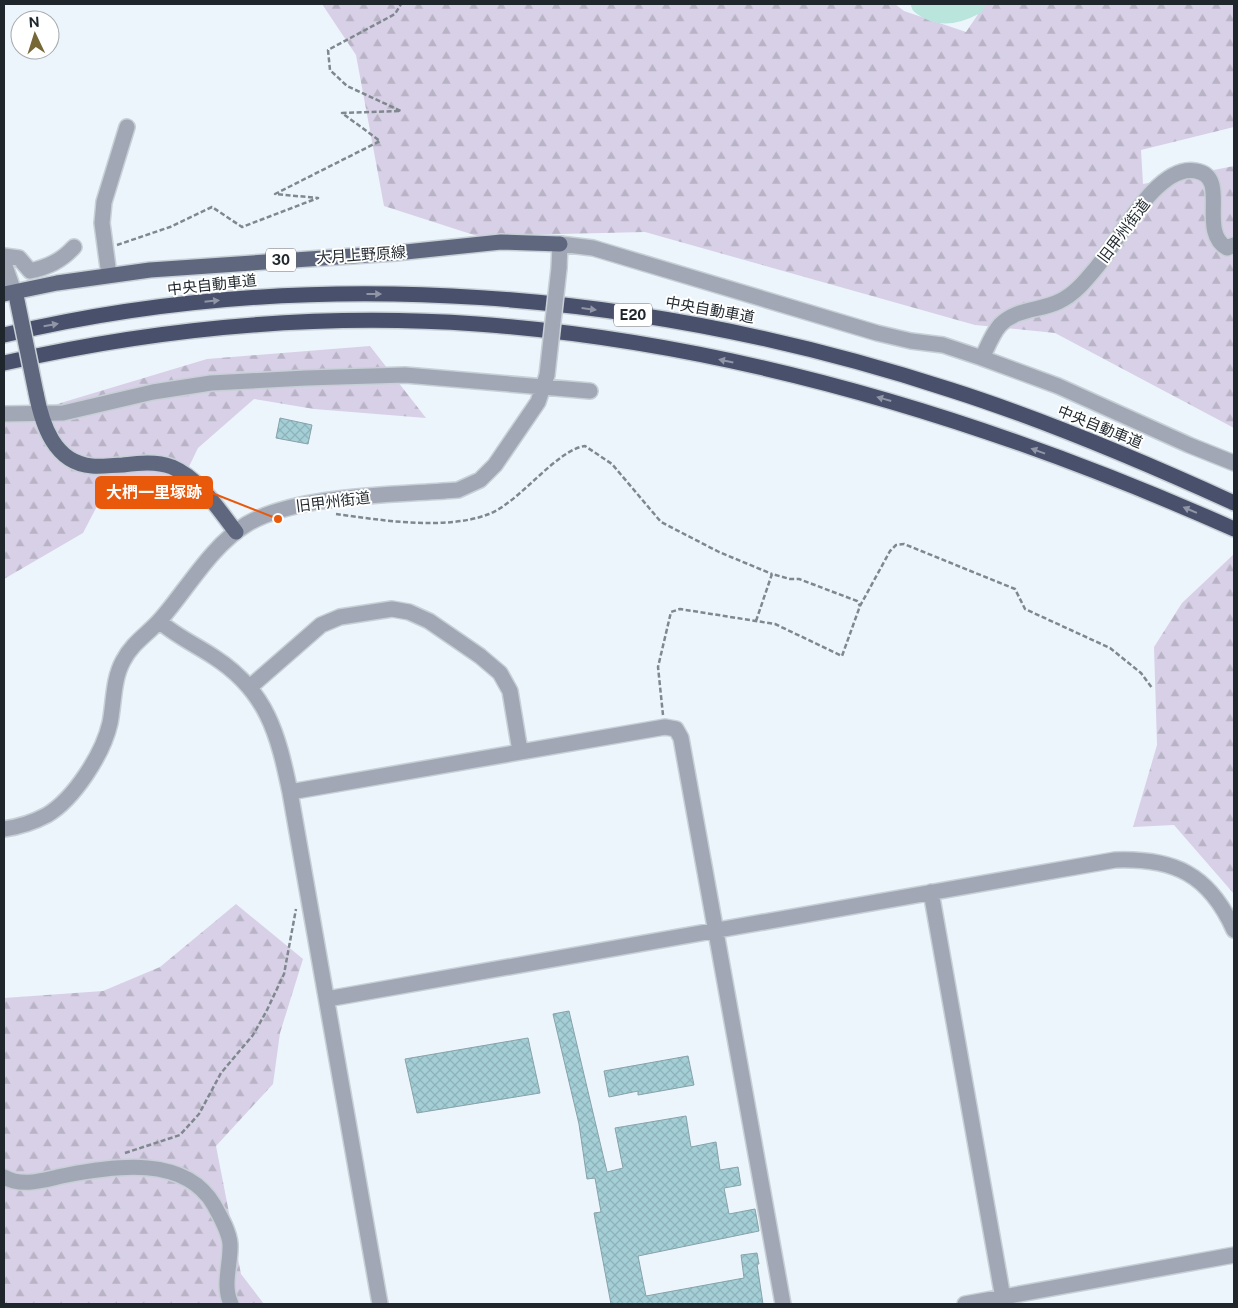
<svg xmlns="http://www.w3.org/2000/svg" width="1238" height="1308" font-family="'Public Sans','Noto Sans JP',sans-serif">
	<defs>
		<pattern id="forest-firs" width="22" height="20" patternUnits="userSpaceOnUse" patternTransform="scale(1.25)"><rect width="22" height="20" fill="#d8d0e7"/><path d="M5 1l3.5 6h-7zM16 11l3.5 6h-7z" fill="#b9b3c6"/></pattern>
		<pattern id="building-cross-hatch" width="8" height="8" patternUnits="userSpaceOnUse" patternTransform="scale(1.25)"><rect width="8" height="8" fill="#a4cfd7"/><path d="M0 0l8 8M0 8l8-8" fill="none" stroke="#8db2b9"/></pattern>
	</defs>
	<rect width="100%" height="100%" fill="#ecf5fb"/>
	<path fill="url(#forest-firs)" d="M322 4H895L904 11 966 32 985 4H1234V127L1141 150 1143 184 1234 166V428L1055 333 975 325 645 232 477 236 384 206 356 55Z
		M370 346 426 418 314 409 254 399 198 448 179 487H107L83 533 4 579V420L207 359Z
		M1234 554V894L1174 825 1133 827 1157 745 1154 647 1182 603Z
		M236 904 303 959 280 1033 273 1084 216 1146 241 1274 264 1304H4V998L103 991 160 967Z"/>
	<g fill="none" stroke-linecap="round" stroke-linejoin="round">
		<path stroke="#bae5dc" stroke-width="22" d="M922 4C938 17 957 13 974 4"/>
	</g>
	<path fill="url(#building-cross-hatch)" stroke="#87a3a8" d="M280 418 312 425 308 444 276 438Z
		M569 1011 607 1172 623 1168 615 1128 686 1116 691 1147 716 1142 720 1170 738 1167 741 1185 724 1188 729 1214 755 1209 759 1231 638 1256 646 1296 744 1278 741 1255 757 1253 759 1264H757L763 1304H611L594 1213 601 1212 595 1178 587 1179 579 1124 553 1014Z
		M528 1038 540 1093 417 1113 405 1059Z
		M688 1056 694 1085 638 1095V1091L609 1097 604 1071Z"/>
	<g fill="none" stroke-linecap="round" stroke-linejoin="round">
		<defs>
			<path id="minor" d="M4 256 19 258 30 271C48 267 61 261 74 247
				M4 263 14 292
				M559 268 560 244 593 248 877 333 911 341 943 345 982 358 1058 386 1189 445 1234 463
				M109 275 102 223 104 202 127 127
				M982 358C987 348 992 334 1000 325 1016 308 1041 311 1060 301 1075 294 1086 280 1096 268 1118 242 1157 163 1196 171 1231 177 1197 231 1227 248L1234 245
				M4 414 63 413 153 392 211 383 306 378 405 375 590 391
				M159 621C176 636 196 645 214 657 267 691 278 734 290 792L380 1304
				M250 687 321 625 340 617 392 609 409 612 429 621 480 656 500 673 510 691 520 751
				M290 792 665 727 676 729 681 738 783 1304
				M4 829C18 827 34 822 47 815 74 799 103 754 110 723 114 703 113 679 123 661 132 643 148 634 161 619 188 588 211 546 247 524 298 494 398 495 458 490L480 480 495 465 538 402 547 375
				M931 892 1003 1298
				M327 999 1115 860C1174 858 1209 874 1234 930
				M4 1177C23 1188 46 1179 67 1175 114 1166 185 1155 214 1205 220 1216 229 1231 230 1244 231 1264 222 1285 231 1304
				M965 1304 1234 1255"/>
			<path id="major" d="M4 294 57 283 150 270 396 253 501 242 560 244
				M36 393C42 424 54 463 92 466 102 467 113 465 123 465 139 463 156 461 172 467 200 479 218 509 236 532"/>
			<path id="highway" d="M4 335C316 261 648 291 951 390 1048 421 1142 461 1234 503
				M4 363C158 328 319 313 477 324 739 343 996 423 1234 529"/>
		</defs>
		<use href="#minor" stroke="#c7d0d6" stroke-width="18"/>
		<use href="#major" stroke="#c7d0d6" stroke-width="18"/>
		<use href="#highway" stroke="#c7d0d6" stroke-width="18"/>
		<path stroke="#7f888e" stroke-width="2.5" stroke-dasharray="5 2.5" stroke-linecap="butt" d="M117 245 170 227 212 207 242 227 318 198 275 194 380 141 342 113 401 111 347 86 330 70 328 50 395 14 401 4
			M336 514C381 520 445 531 489 514 520 502 556 450 585 446L612 464 661 522 719 552 772 574
			M756 621 772 574 790 579H799L857 601 860 606
			M663 715 658 667 671 612 680 609 775 624 842 656 860 606 890 551 896 545 904 544 1015 589 1025 609 1110 648 1141 673 1152 688
			M125 1153 180 1135 199 1114 221 1073 253 1035 266 1012 284 974 296 909"/>
		<use href="#minor" stroke="#a2a7b5" stroke-width="15"/>
		<use href="#major" stroke="#5f677f" stroke-width="15"/>
		<use href="#highway" stroke="#48506c" stroke-width="15"/>
		<defs>
			<path id="minor-bridge" d="M547 375 559 268"/>
			<path id="major-bridge" d="M17 300 36 393"/>
		</defs>
		<use href="#minor-bridge" stroke="#c7d0d6" stroke-width="18" stroke-linecap="butt"/>
		<use href="#major-bridge" stroke="#c7d0d6" stroke-width="18" stroke-linecap="butt"/>
		<use href="#minor-bridge" stroke="#a2a7b5" stroke-width="15"/>
		<use href="#major-bridge" stroke="#5f677f" stroke-width="15"/>
	</g>
	<defs><path id="oneway-solid" d="M-6-.8H1V-3.2L6.5 0L1 3.2V.8H-6Z" transform="scale(1.25)"/></defs>
	<g fill="#9196a7">
		<use href="#oneway-solid" transform="translate(374 294)"/>
		<use href="#oneway-solid" transform="translate(212 301) rotate(-6)"/>
		<use href="#oneway-solid" transform="translate(589 309) rotate(7)"/>
		<use href="#oneway-solid" transform="translate(51 325) rotate(-10)"/>
		<use href="#oneway-solid" transform="translate(726 361) rotate(-168)"/>
		<use href="#oneway-solid" transform="translate(884 399) rotate(-164)"/>
		<use href="#oneway-solid" transform="translate(1038 451) rotate(-160)"/>
		<use href="#oneway-solid" transform="translate(1190 510) rotate(-157)"/>
	</g>
	<g text-anchor="middle" stroke-width="4" stroke-linejoin="round" paint-order="stroke">
		<g fill="#fff" stroke="#62686c" stroke-width="1">
			<rect x="266" y="248.5" width="30" height="23" rx="4"/>
			<rect x="614" y="303.5" width="38" height="23" rx="4"/>
		</g>
		<g font-size="14" font-weight="bold" fill="#1f272d">
			<text x="281" y="265">30</text>
			<text x="633" y="320">E20</text>
		</g>
		<g font-size="15" fill="#1f272d" stroke="#fff">
			<text transform="translate(1124 231) rotate(-53)" y="5">旧甲州街道</text>
			<text transform="translate(361 255) rotate(-4)" y="5">大月上野原線</text>
			<text transform="translate(212 285) rotate(-6)" y="5">中央自動車道</text>
			<text transform="translate(710 310) rotate(10)" y="5">中央自動車道</text>
			<text transform="translate(1100 427) rotate(22)" y="5">中央自動車道</text>
			<text transform="translate(333 502) rotate(-7)" y="5">旧甲州街道</text>
		</g>
	</g>
	<path fill="none" stroke="#e8590c" stroke-width="2" d="M278 519L212 493"/>
	<circle fill="#e8590c" stroke="#fff" stroke-width="2" cx="278" cy="519" r="5"/>
	<rect fill="#e8590c" stroke="#e8590c" stroke-width="2" x="96" y="477" width="116" height="31" rx="5"/>
	<g font-size="16" text-anchor="middle" font-weight="bold" fill="#fff">
		<text x="154" y="498">大椚一里塚跡</text>
	</g>
	<rect width="1238" height="1308" fill="none" stroke="#1f272d" stroke-width="10"/>
	<g transform="translate(35 35) rotate(356)"><circle r="24" fill="#ffffff" stroke="#a5a9ab"/>
	<path d="M0-4L9 19L0 12L-9 19Z" fill="#776735"/>
	<text y="-8" font-size="14" font-weight="bold" text-anchor="middle" fill="#1f272d">N</text>
	</g>
</svg>
